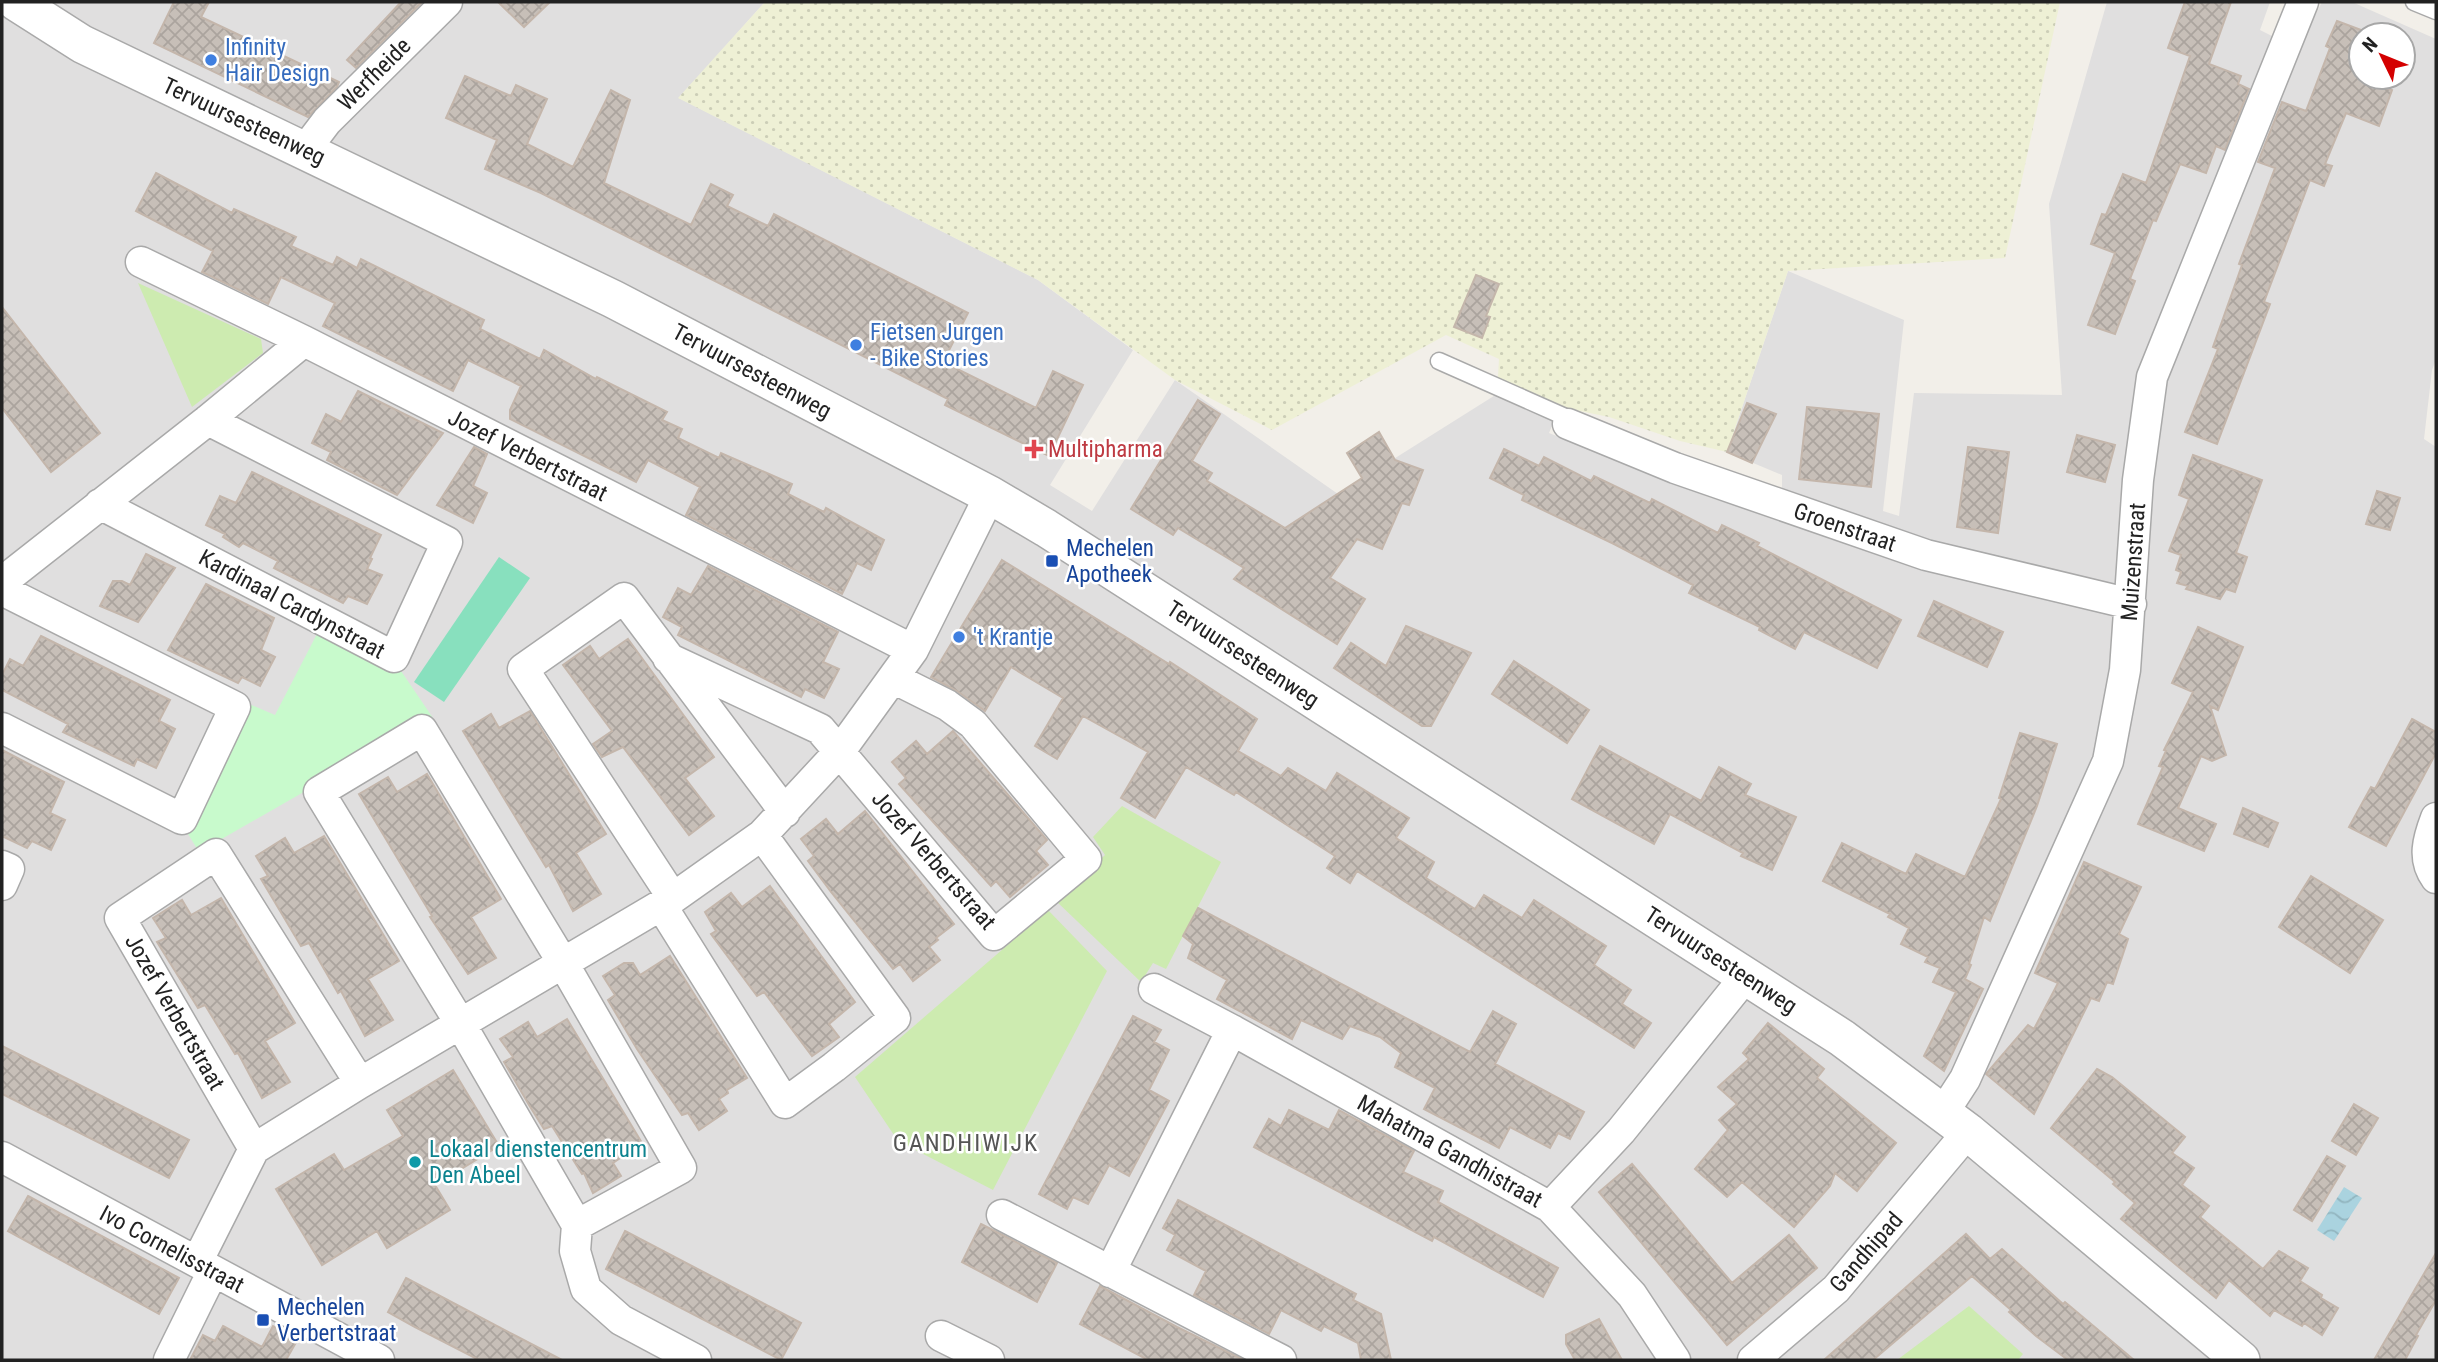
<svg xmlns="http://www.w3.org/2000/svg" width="2438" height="1362" font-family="'Roboto Condensed',sans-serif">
	<defs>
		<pattern id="farmland-dots" width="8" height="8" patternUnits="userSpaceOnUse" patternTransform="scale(1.75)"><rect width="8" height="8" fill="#eef0d5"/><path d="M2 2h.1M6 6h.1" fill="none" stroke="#ccceb7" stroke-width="1.8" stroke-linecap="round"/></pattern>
		<pattern id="water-waves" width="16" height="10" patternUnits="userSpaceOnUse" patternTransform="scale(1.75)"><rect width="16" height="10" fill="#aad3df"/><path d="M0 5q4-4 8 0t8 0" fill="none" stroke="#92b5bf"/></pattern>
		<pattern id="building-cross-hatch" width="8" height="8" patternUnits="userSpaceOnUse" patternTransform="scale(1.75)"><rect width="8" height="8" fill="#c7bfb8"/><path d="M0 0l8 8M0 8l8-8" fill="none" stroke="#aba49e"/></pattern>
	</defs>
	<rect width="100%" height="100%" fill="#f2efe9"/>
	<path fill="#e0dfdf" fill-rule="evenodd" d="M2 2H765L679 98 1038 280 1133 350 1050 485 1092 511 1175 380 1338 494 1497 394 1556 416 1549 433 1711 498 1782 520V475L1727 452 1788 271 1904 320 1883 511 1899 516 1914 393 2062 395 2049 204 2107 2H2270L2260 30 2298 49 2322 2H2352L2436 39V359L2432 370 2424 439 2436 447V1360H2ZM2361 35H2403V77H2361Z"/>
	<path fill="url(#farmland-dots)" d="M765 2H2060L2005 258 1788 271 1727 452 1680 441 1609 417 1497 394 1499 359 1446 335 1272 430 1175 380 1038 280 678 98Z"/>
	<path fill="#cdebb0" d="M138 283 261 339 263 353 192 407Z
		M1122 806 1221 862 1166 969 1153 963 1141 982 1056 901 1105 855 1093 837Z
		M1048 910 1107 971 993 1190 898 1141 855 1077Z
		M1969 1306 2023 1354 2018 1360H1897Z"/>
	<path fill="#c8facc" d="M319 630 399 668 433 718 199 852 188 834 249 704 275 715Z"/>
	<path fill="#88e0be" d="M499 557 530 578 444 702 414 682Z"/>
	<path fill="url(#water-waves)" d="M2344 1187 2362 1198 2334 1241 2317 1230Z"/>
	<path fill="url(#building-cross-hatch)" stroke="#c4b6ab" stroke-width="2" d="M174 2H209L201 17 339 82 337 87 308 117 154 43Z
		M401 2H422L356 68 347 60Z
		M498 2H550L524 27Z
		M2185 2H2231L2209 64 2241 76 2238 84 2249 89 2225 150 2216 146 2206 173 2180 164 2156 221 2153 220 2130 279 2135 281 2115 334 2088 325 2115 253 2091 244 2102 214 2106 215 2123 174 2146 183 2190 56 2168 48Z
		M2337 21 2361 30V78L2392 90 2379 126 2346 113 2325 164 2332 166 2324 186 2310 180 2264 302 2270 304 2217 444 2185 432 2218 349 2213 347 2242 265 2239 264 2275 168 2258 162 2282 102 2306 111 2330 48 2326 46Z
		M465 76 511 96 516 85 547 99 527 144 573 167 611 90 630 100 604 183 691 225 711 184 733 195 727 206 768 226 774 214 968 313 943 362 1036 408 1053 371 1083 385 1049 456 945 405 948 399 541 193 485 169 497 140 446 118Z
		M156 173 232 213 234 209 296 237 291 246 333 265 337 257 357 268 361 259 484 320 480 329 540 359 544 350 596 379 597 377 667 412 662 420 682 429 678 438 719 458 721 453 792 484 788 494 824 512 826 508 884 540 871 570 857 563 842 594 686 515 700 487 648 460 636 482 510 419V410L521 386 505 378 468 360 453 391 323 326 335 303 281 277 268 304 202 272 213 251 136 211Z
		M1476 275 1499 284 1486 316 1490 317 1482 338 1454 327Z
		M2 307 100 433 51 472 2 408Z
		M358 391 443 433 397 495 327 460 331 452 312 443 326 414 341 422Z
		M1198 400 1220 414 1192 461 1212 473 1207 481 1285 528 1362 478 1347 453 1379 432 1395 460 1423 470 1409 505 1402 503 1382 549 1357 539 1330 578 1365 599 1337 644 1234 579 1244 568 1178 528 1173 535 1131 509Z
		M1747 403 1776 414 1752 463 1727 452Z
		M1807 407 1879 414 1871 487 1799 479Z
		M2077 435 2115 445 2105 482 2067 472Z
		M474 447 487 454 473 486 487 493 473 523 437 505Z
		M1968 447 2009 452 1998 533 1957 527Z
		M1504 449 1539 466 1544 457 1591 481 1594 476 1650 503 1652 499 1718 533 1722 525 1759 543 1757 546 1901 620 1877 668 1804 632 1795 649 1759 630 1760 627 1689 593 1693 585 1614 544 1522 500 1524 495 1490 478Z
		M2193 455 2262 480 2236 553 2247 557 2235 592 2226 589 2220 599 2186 589 2188 586 2177 583 2181 572 2176 570 2181 555 2169 551 2189 499 2179 495Z
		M252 472 381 535 370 558 372 559 367 569 382 575 367 604 348 596 343 603 274 568 278 561 243 543 239 547 223 537 225 534 206 525 220 496 236 503Z
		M2377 491 2400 498 2390 530 2366 524Z
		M146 554 175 568 138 622 100 606 113 581H122L130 585Z
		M1002 560 1169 664 1170 662 1257 719 1238 751 1281 776 1288 768 1326 791 1337 773 1409 818 1396 838 1434 862 1426 878 1475 909 1484 895 1522 918 1534 900 1606 946 1594 965 1631 990 1622 1004 1651 1023 1634 1048 1357 871 1350 883 1327 868 1335 856 1236 792 1234 795 1186 767 1155 818 1121 798 1148 752 1083 716 1057 759 1035 746 1063 698 1011 667 985 711 957 691 931 677Z
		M708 566 838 632 823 662 839 669 824 698 805 689 801 697 678 635 682 627 663 617 678 588 691 595Z
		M206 584 274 618 261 650 275 657 260 686 242 677 238 683 168 650Z
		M1934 601 2003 632 1987 667 1918 636Z
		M1406 626 1471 653 1431 726H1422L1334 668 1351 643 1386 666Z
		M2198 627 2243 647 2218 710 2210 706 2226 755 2212 761 2201 756 2178 808 2216 824 2204 851 2138 824 2163 767 2159 766 2166 751 2164 750 2193 692 2172 683Z
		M41 636 170 700 159 721 175 729 156 768 137 759 134 766 63 732 68 724 2 690V675L10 659 23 666Z
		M628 639 714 757 685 778 714 816 689 835 623 747 602 757 593 744 612 731 563 665 590 646 599 659Z
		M1514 661 1589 710 1567 743 1492 694Z
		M530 711 606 834 576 853 601 894 573 911 549 865 546 867 463 731 491 714 499 728Z
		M2412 719 2436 732V753L2386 846 2349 827 2371 787 2375 789Z
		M953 731 1047 840 1036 851 1048 865 1010 897 996 881 991 886 899 784 906 778 892 762 916 741 927 754Z
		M2020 733 2057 744 2037 806 1990 921 1984 917 1969 964 1971 965 1965 979 1983 989 1944 1071 1924 1056 1956 992 1933 982 1940 968 1925 962 1928 957 1901 944 1909 928 1888 917 1890 914 1823 881 1842 843 1906 874 1916 854 1965 877 2001 799 1999 798Z
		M1600 746 1701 801 1719 767 1751 784 1745 795 1796 817 1772 870 1741 856 1743 853 1670 814 1654 844 1572 799Z
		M2 750 64 782 50 813 65 820 51 850 32 841 27 848 2 836Z
		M427 774 501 899 471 917 496 958 468 974 430 917 432 916 359 794 388 777 397 792Z
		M2243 808 2278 823 2268 847 2234 834Z
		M865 811 954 924 936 938 938 940 929 947 940 960 913 981 900 964 893 969 831 892 808 861 814 856 801 839 826 819 838 834Z
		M324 836 399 961 368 979 393 1020 365 1036 341 991 338 993 309 943 301 946 261 879 268 876 256 856 285 838 294 853Z
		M2084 862 2141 887 2119 934 2128 939 2113 984 2107 982 2099 1001 2091 998 2034 1114 1986 1074 2028 1025 2034 1029 2058 983 2035 973Z
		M2311 876 2383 920 2350 973 2279 927Z
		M770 886 855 1002 829 1024 839 1037 812 1056 764 992 757 996 711 934 716 931 705 912 731 893 742 907Z
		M221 898 295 1023 265 1041 290 1082 262 1098 238 1053 235 1054 205 1005 198 1008 157 942 166 938 153 918 182 900 191 915Z
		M1198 908 1470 1052 1493 1011 1516 1024 1495 1064 1584 1112 1570 1139 1558 1133 1550 1148 1510 1127 1499 1148 1424 1109 1435 1088 1395 1067 1401 1053 1380 1037 1350 1026 1342 1039 1301 1020 1292 1039 1217 999 1227 980 1188 958 1193 944 1183 936Z
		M670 956 747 1078 727 1090 728 1093 719 1099 727 1111 699 1130 688 1113 682 1115 637 1049 608 1000 615 995 603 976 624 963H633L640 975Z
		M1133 1016 1161 1030 1154 1042 1169 1050 1149 1090 1169 1101 1129 1176 1109 1165 1088 1204 1073 1197 1067 1209 1039 1194Z
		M567 1019 642 1143 613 1163 621 1176 593 1193 584 1173 582 1174 552 1126 544 1129 529 1105 504 1062 513 1057 500 1039 528 1022 537 1037Z
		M1768 1023 1824 1069 1817 1078 1896 1143 1857 1191 1835 1173 1830 1186 1794 1227 1742 1182 1727 1197 1695 1169 1728 1130 1719 1120 1737 1104 1718 1087 1749 1059 1743 1053Z
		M2 1046 189 1140 169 1178 2 1094Z
		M2097 1069 2112 1077 2185 1137 2172 1153 2194 1168 2182 1185 2209 1206 2200 1217 2263 1269 2279 1251 2308 1268 2300 1281 2322 1295 2321 1298 2338 1308 2322 1335 2304 1323 2302 1326 2274 1310 2270 1316 2229 1280 2216 1298 2121 1219 2135 1203 2113 1184 2115 1182 2051 1128Z
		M453 1070 499 1146 435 1185 450 1210 387 1248 377 1231 322 1265 276 1189 334 1154 344 1170 403 1136 387 1110Z
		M2354 1104 2378 1118 2356 1155 2332 1141Z
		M1289 1110 1329 1130 1339 1110 1414 1151 1403 1172 1443 1191 1438 1202 1558 1268 1543 1297 1434 1237 1432 1241 1254 1147 1269 1119 1281 1126Z
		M2327 1156 2345 1166 2312 1221 2294 1210Z
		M1632 1164 1732 1283 1789 1235 1817 1268 1727 1345 1599 1192Z
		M28 1196 179 1278 159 1314 8 1231Z
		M1178 1200 1356 1294 1353 1300 1381 1314 1391 1360H1361L1358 1343 1324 1326 1321 1331 1281 1310 1269 1334 1194 1295 1206 1271 1167 1250 1175 1235 1163 1228Z
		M981 1224 1057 1263 1037 1302 962 1262Z
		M625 1231 801 1323 781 1360 606 1269Z
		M1966 1234 1990 1259 2002 1249 2063 1304 2065 1302 2134 1360H2068L2036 1336 2009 1312 2011 1310 1972 1276 1873 1360H1824Z
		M2436 1253V1300L2416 1335 2418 1336 2405 1360H2374Z
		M406 1278 516 1336 562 1360H479L415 1327 388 1312Z
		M1100 1286 1177 1327 1244 1360H1148L1080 1324Z
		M1599 1319 1622 1360H1575L1566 1344V1335Z
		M223 1326 262 1347 273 1326 298 1339 286 1360H190L203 1335 215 1341Z"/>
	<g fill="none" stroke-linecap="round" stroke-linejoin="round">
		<defs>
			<path id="service" d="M2414 2 2436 11
				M1439 361 1563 416 1568 424"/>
			<path id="minor" d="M305 150 327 121 447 2
				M141 262 304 341 913 650
				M1568 424 1675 468 1926 555 2131 604
				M100 504 394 657 447 542 208 420
				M2 582 208 420 304 341
				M2 590 235 707 182 819 2 728
				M668 658 820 729 994 935 1086 859 973 724 947 705 893 678
				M422 730 563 963 681 1168 577 1225 460 1023 319 792Z
				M2436 818C2428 839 2422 859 2436 878
				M2 866 9 869 2 885
				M673 898 523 669 624 598 785 812
				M661 905 785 1103 834 1067 895 1018 762 835
				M1154 989 1232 1030 1550 1207 1632 1295 1675 1360
				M1943 1113 1965 1079 2108 761 2125 670 2138 480 2152 377 2303 2
				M254 1149 120 918 216 854 360 1083
				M2 1157 379 1360
				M1550 1207 1621 1131 1746 976
				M1002 1215 1281 1360
				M577 1225 575 1251 586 1289 621 1320 696 1360
				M197 1262 254 1149 360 1083 673 898 762 835 840 751 913 650 990 495
				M1110 1272 1232 1030
				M941 1336 989 1360
				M169 1360 213 1271
				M1753 1360 1836 1289 1968 1132"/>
			<path id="tertiary" d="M16 2 82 44 613 299 990 495 1046 528 1842 1038 1968 1132 2241 1360"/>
		</defs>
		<use href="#service" stroke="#a9a9a9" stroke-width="19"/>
		<use href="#minor" stroke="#a9a9a9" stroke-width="33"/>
		<use href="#tertiary" stroke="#a9a9a9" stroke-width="40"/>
		<use href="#service" stroke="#fff" stroke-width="16"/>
		<use href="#minor" stroke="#fff" stroke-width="30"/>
		<use href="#tertiary" stroke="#fff" stroke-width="37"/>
	</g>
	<g fill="#3f7fe0" stroke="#fff" stroke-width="2.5">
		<circle cx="211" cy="60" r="7"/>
		<circle cx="856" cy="345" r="7"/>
		<circle cx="959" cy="637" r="7"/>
	</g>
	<path fill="#e0444e" stroke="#fff" stroke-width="2.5" d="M1030.5 438.5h7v7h7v7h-7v7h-7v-7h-7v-7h7z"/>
	<g fill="#1a4fb4" stroke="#fff" stroke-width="2.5">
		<rect x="1045" y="554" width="14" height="14" rx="3.5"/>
		<rect x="256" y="1313" width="14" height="14" rx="3.5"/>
	</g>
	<circle fill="#0f9aa8" stroke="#fff" stroke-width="2.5" cx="415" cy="1162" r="7"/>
	<g text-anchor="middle" stroke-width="5" stroke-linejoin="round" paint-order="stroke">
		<g font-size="23" fill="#366cbe" stroke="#fff" text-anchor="start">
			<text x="225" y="55">Infinity<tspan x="225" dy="26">Hair Design</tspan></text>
			<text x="870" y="340">Fietsen Jurgen<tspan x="870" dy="26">- Bike Stories</tspan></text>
			<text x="973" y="645">'t Krantje</text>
		</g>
		<g font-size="23" fill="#222" stroke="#fff">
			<text transform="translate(374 74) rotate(-45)" y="8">Werfheide</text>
			<text transform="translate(244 121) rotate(25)" y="8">Tervuursesteenweg</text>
			<text transform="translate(752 371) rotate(28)" y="8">Tervuursesteenweg</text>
			<text transform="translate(528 455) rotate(27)" y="8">Jozef Verbertstraat</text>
			<text transform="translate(1845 527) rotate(19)" y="8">Groenstraat</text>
			<text transform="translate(2133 562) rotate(-86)" y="8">Muizenstraat</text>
			<text transform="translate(292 604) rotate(28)" y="8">Kardinaal Cardynstraat</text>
			<text transform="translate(1243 654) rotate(33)" y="8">Tervuursesteenweg</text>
			<text transform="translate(934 860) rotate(49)" y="8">Jozef Verbertstraat</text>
			<text transform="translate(1721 960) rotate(33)" y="8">Tervuursesteenweg</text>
			<text transform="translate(175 1012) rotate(60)" y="8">Jozef Verbertstraat</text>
			<text transform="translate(1450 1151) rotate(29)" y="8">Mahatma Gandhistraat</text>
			<text transform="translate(172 1249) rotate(28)" y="8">Ivo Cornelisstraat</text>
			<text transform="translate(1866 1252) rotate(-49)" y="8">Gandhipad</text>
		</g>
		<g font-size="23" fill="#be3a42" stroke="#fff" text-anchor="start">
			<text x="1048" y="457">Multipharma</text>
		</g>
		<g font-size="23" fill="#164399" stroke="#fff" text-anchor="start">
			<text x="1066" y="556">Mechelen<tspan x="1066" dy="26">Apotheek</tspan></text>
			<text x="277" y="1315">Mechelen<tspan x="277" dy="26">Verbertstraat</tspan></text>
		</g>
		<g font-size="23" fill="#0d838f" stroke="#fff" text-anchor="start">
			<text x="429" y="1157">Lokaal dienstencentrum<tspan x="429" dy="26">Den Abeel</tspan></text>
		</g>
		<g font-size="24" letter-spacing="2" fill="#555" stroke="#fff">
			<text x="966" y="1151">GANDHIWIJK</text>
		</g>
	</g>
	<rect width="2438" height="1362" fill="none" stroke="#222222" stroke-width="7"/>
	<g transform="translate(2382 56) rotate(313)"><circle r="33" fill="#ffffff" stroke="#a7a7a7" stroke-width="2"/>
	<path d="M0-5L12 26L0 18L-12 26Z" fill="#d40000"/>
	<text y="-10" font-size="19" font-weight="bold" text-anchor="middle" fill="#222222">N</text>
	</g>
</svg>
